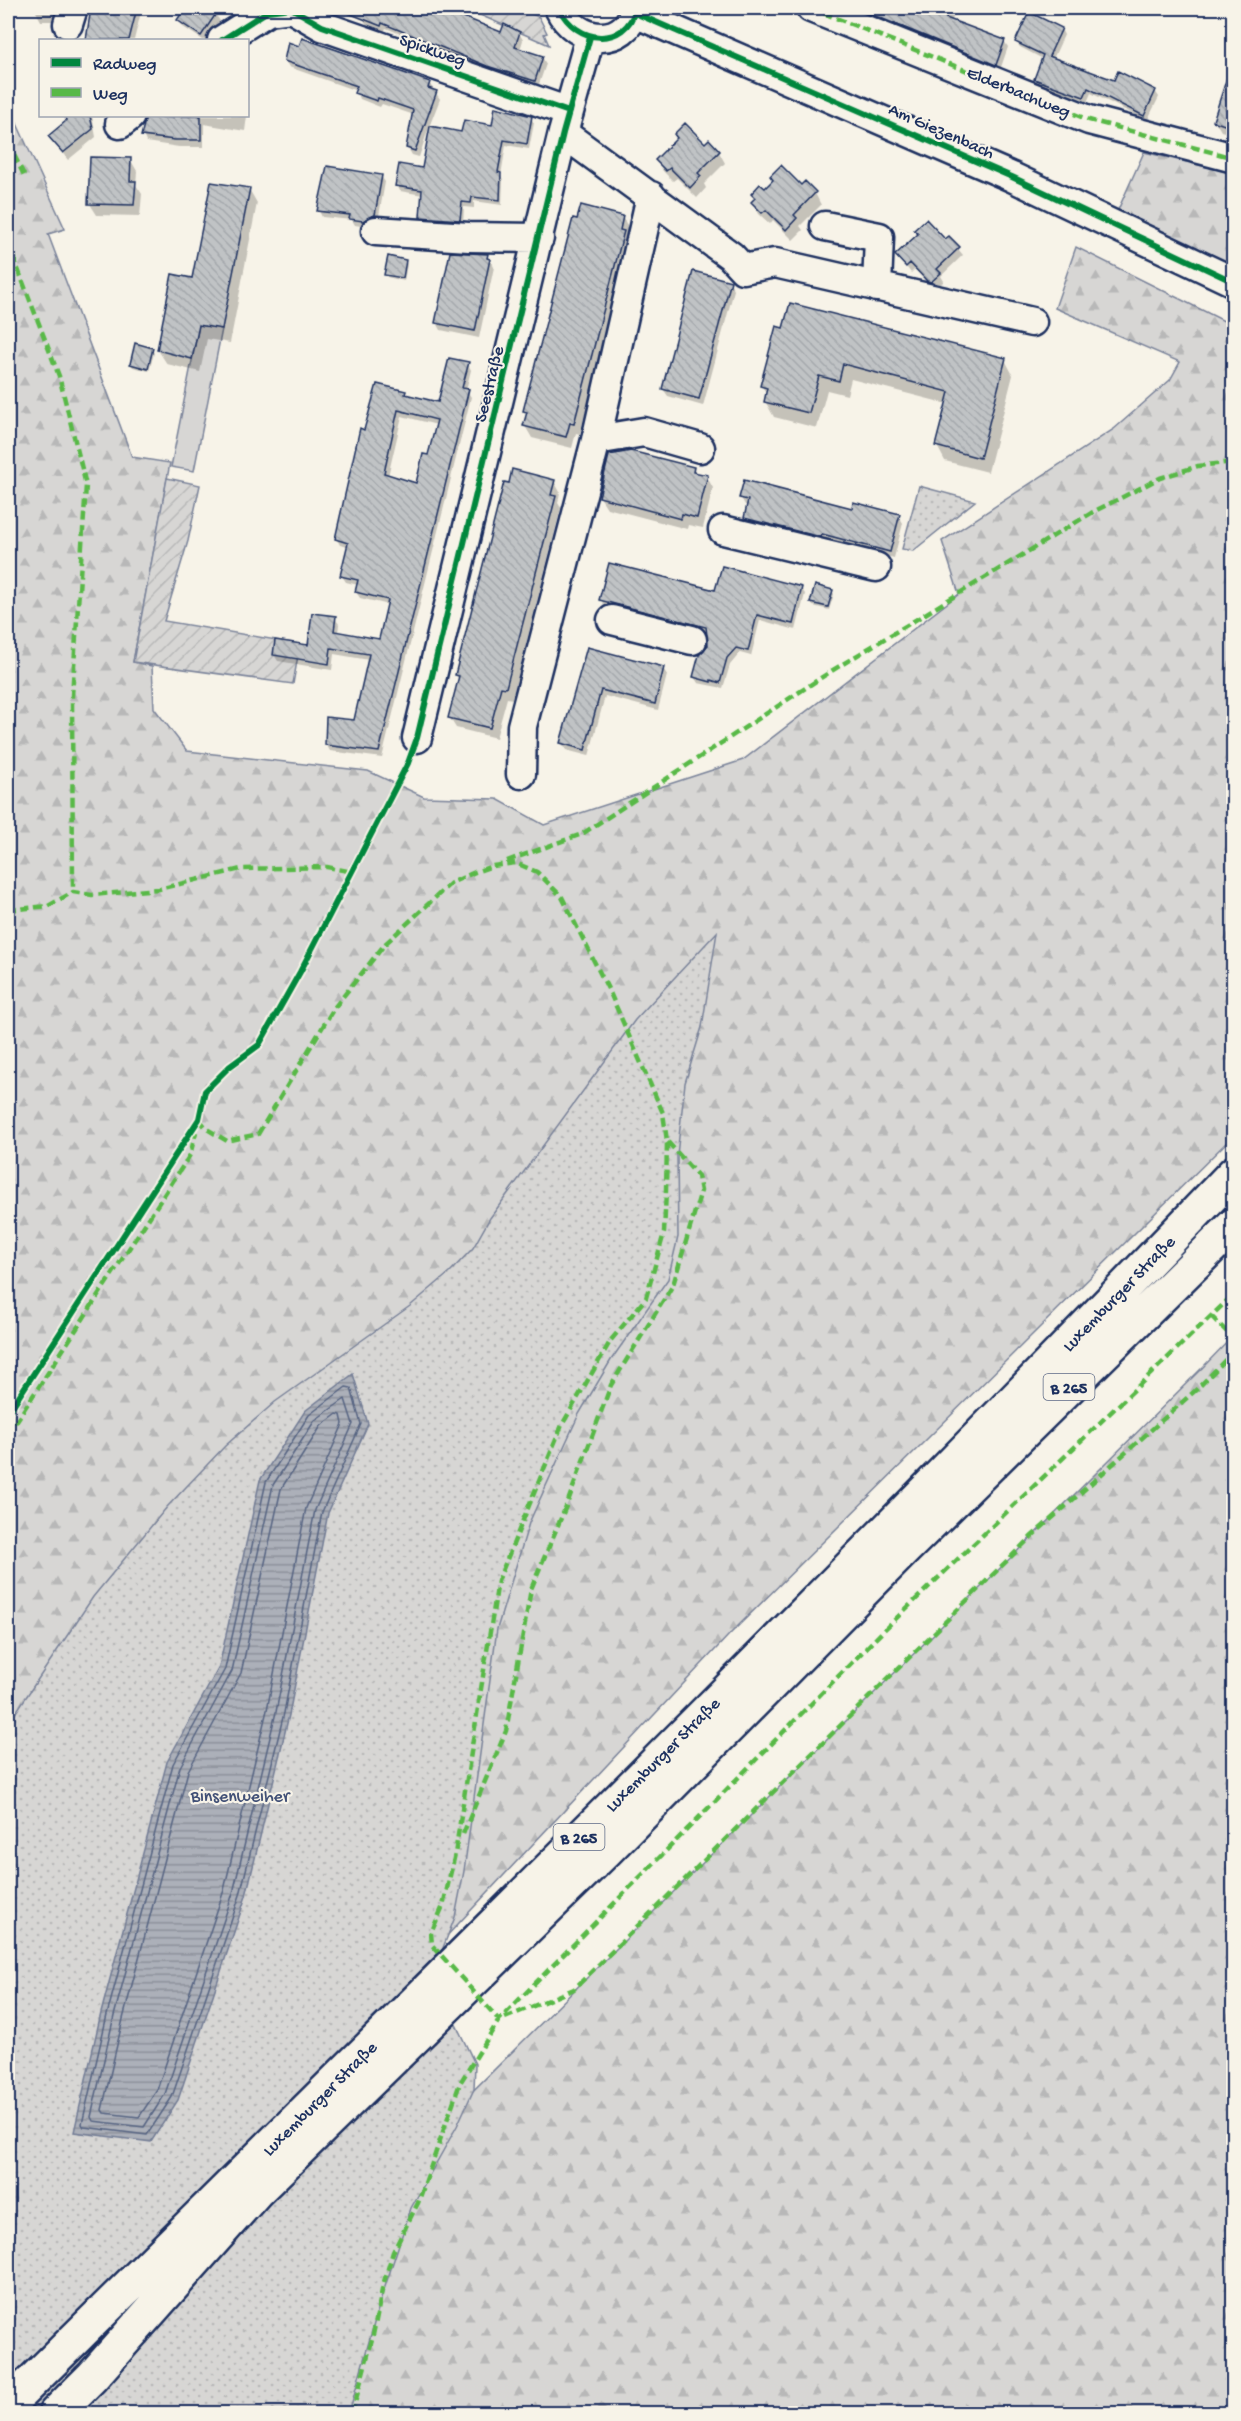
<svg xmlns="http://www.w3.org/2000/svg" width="1241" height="2421" font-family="'Gochi Hand',sans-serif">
	<defs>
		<pattern id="forest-firs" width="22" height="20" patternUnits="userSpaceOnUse" patternTransform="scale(1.5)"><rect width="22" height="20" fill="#d7d6d4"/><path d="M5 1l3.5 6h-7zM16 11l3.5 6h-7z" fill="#b8b8b8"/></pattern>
		<pattern id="park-dots" width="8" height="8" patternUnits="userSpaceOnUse" patternTransform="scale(1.5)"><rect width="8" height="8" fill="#d7d6d4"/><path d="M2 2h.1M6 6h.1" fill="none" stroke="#b8b8b8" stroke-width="1.8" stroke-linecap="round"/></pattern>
		<pattern id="garden-furrows" width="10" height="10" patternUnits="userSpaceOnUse" patternTransform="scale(1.5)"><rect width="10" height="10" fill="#d7d6d4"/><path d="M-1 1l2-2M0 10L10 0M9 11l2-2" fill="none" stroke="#b8b8b8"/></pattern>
		<pattern id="water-rules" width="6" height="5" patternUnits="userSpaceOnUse" patternTransform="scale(1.5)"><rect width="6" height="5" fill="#acb0b9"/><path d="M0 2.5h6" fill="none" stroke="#8b909a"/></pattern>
		<pattern id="building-back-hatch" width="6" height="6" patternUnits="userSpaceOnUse" patternTransform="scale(1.5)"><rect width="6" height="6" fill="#c0c3c5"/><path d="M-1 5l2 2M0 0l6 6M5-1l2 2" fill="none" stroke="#a4a8ac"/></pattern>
	</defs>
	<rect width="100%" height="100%" fill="#f7f3e8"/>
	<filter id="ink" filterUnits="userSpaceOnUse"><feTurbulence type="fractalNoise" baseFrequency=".0167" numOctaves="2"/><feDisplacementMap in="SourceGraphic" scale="12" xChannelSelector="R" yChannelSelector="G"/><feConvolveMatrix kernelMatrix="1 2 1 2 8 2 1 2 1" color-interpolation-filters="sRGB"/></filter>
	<g filter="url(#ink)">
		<path fill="url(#forest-firs)" stroke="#798299" stroke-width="1.5" d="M8 104 65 229 48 234 132 457 170 463 133 662 152 666 154 708 187 751 368 771 424 797 497 799 544 825 743 760 959 594 942 541 1114 429 1170 380 1180 362 1055 308 1076 247 1234 326 1233 1136 729 1635 399 1987 8 2370Z
			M1144 152 1233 173V265L1118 210Z
			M1233 1336V2413L147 2414 1203 1367Z"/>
		<path fill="url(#park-dots)" stroke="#798299" stroke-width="1.5" d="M919 486 975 501 913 551 902 549Z
			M717 932 702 1027 685 1083 677 1155 678 1237 668 1279 611 1360 579 1414 529 1523 497 1629 464 1871 455 1917 441 1953 451 2014 475 2064 474 2089 457 2126 411 2208 380 2302 349 2413 8 2414V1724L93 1597 167 1507 225 1446 275 1402 410 1306 449 1273 473 1248 490 1218 635 1020Z"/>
		<path fill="url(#garden-furrows)" stroke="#798299" stroke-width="1.5" d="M464 8H517L539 17 547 33 544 34 549 45Z
			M167 478 200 485 188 541 164 621 300 644 293 684 133 662Z"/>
		<path fill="#d7d6d4" stroke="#798299" stroke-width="1.5" d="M199 325 222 329 194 471 171 467Z"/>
		<path fill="url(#water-rules)" stroke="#727c95" stroke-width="1.5" d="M353 1374 368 1424 328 1513 289 1715 246 1896 178 2100 151 2142 74 2132 101 2013 167 1762 219 1667 260 1480 305 1411Z"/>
		<path fill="#0003" fill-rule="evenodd" d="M34 8H61L57 21H41Z
			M94 8H138L141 12 134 40H87Z
			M187 8H206L215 14 220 21 206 40H203L183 27 179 20Z
			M332 8H437L502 34 519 33 523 40 520 50 542 57 546 64 538 87 494 73 386 28 384 32 367 25 364 20Z
			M852 8H957L951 22 1004 41 1008 47 1000 70 894 28Z
			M1061 29 1064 35 1053 59 1114 82 1155 91 1159 97 1147 121 1091 93 1087 102 1039 84 1036 79 1043 59 1020 47 1016 42Z
			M285 61 429 83 440 99 429 127 462 133 531 118 534 123 529 149 506 145 501 175 503 180 502 205 474 201V208L464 207 463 225 425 222 422 217 423 195 400 191 397 185 423 170 431 128 429 127 419 157 412 155 408 148 414 115 382 104 380 107 360 99 357 91 289 67Z
			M1232 66 1234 67V135L1221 131 1215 121Z
			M66 116H92L96 137 68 160 50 137 68 122Z
			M148 116H247L245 131 204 124V147H179L146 142 143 135Z
			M705 145 719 152 725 163 704 184 706 188 697 198 677 178 673 181 663 171 657 160Z
			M130 159 137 171 136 185 142 194 140 216 97 215 90 204Z
			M381 176 385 182 378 221 367 227 355 225 352 220 322 217 319 211Z
			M801 187 815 193 821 205 800 226 803 230 793 240 773 220 770 224 759 214 753 202 755 200 752 195 765 190Z
			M249 189 257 203 230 343 207 339 200 372 167 364 158 350 193 279Z
			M622 217 629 228 626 239 629 244 580 434 576 433 572 448 532 438 525 426 528 416 524 410Z
			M919 235 945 242 949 238 963 255 941 276 944 281 936 289 915 269 911 273 897 255Z
			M487 255 494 267 479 338 441 330 437 323Z
			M405 261 407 264 404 281 387 277 386 274Z
			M730 282 734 290 703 406 668 396 663 389Z
			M777 328 1005 360 1013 375 988 472 945 461 937 446 948 404 851 379 847 395 827 390 817 428 774 417 765 401 767 395 762 386Z
			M152 350 154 353 149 371 133 367 131 364Z
			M468 364 471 370 466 390 471 397 382 758 330 751 326 744 355 722 369 660 334 654 332 670 278 661 274 655 309 646 335 618 339 624 338 633 380 640 389 605 360 598 356 592 358 585 346 582 342 576 348 547 340 545 336 538 365 431 405 392 407 396 439 404ZM402 416 437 425 429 457 417 485 388 476Z
			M693 469 697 474 707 477 713 488 703 528 688 525 687 529 607 508 600 497Z
			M554 481 560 492 558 503 561 508 512 699 507 698 496 738 456 728 449 717 459 680 456 675Z
			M741 498 899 516 903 523 894 558 825 540V543L749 525 745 518 748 506 745 505Z
			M801 588 805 594 796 630 760 620 751 656 740 653 730 665 723 688 698 683 694 677 709 645 708 632 605 606 601 600Z
			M832 591 834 594 829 610 813 606 811 602Z
			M588 649 663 668 667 675 658 710 605 696 589 756 566 750 562 743Z"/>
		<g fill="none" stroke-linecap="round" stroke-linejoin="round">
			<path stroke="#556382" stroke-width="1.5" d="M346 1387 351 1388 361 1424 322 1512 284 1713 240 1895 172 2097 147 2135 84 2127 82 2124 107 2015 173 1764 225 1669 266 1482 309 1415Z
				M345 1399 353 1424 315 1510 276 1712 233 1893 165 2094 144 2127 93 2121 91 2117 114 2016 180 1767 232 1671 273 1485 315 1420Z
				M337 1414 341 1415 343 1424 306 1508 267 1710 224 1890 157 2090 139 2117 104 2113 102 2110 123 2019 188 1771 241 1673 281 1489 321 1426Z"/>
		</g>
		<path fill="url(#building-back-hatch)" stroke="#1b2f5e" stroke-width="1.5" fill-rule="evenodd" d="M91 8H137L129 40H86Z
			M185 8H220L201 36 177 20Z
			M336 8H441L501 32 504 24 520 32 515 47 543 56 535 81 487 66 382 23 381 26Z
			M856 8H951L946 18 1005 40 996 65Z
			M1029 12 1062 28 1049 56 1114 80 1118 71 1156 90 1144 116 1088 88 1084 97 1034 79 1043 55 1015 42Z
			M302 38 430 82 428 88 437 91 415 151 406 148 413 110 378 98 377 101 354 93 357 86 284 61 288 42 299 46Z
			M1230 68 1233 69V128L1213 121Z
			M495 107 532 116 527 144 504 140 498 172 501 173 500 200 472 197 471 203 462 202 460 220 420 217 422 190 395 186 399 164 422 168 430 126 461 132 464 120 492 125Z
			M65 116H90L93 129 63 153 48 136 66 121Z
			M146 116 173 118V116H201V140H175L141 136Z
			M685 123 705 143 709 139 720 151 698 173 701 176 690 188 670 168 666 171 655 160 677 138 674 134Z
			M90 157 131 158 130 181H136L134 205 88 204Z
			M781 165 801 185 805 181 816 192 794 215 797 218 786 230 766 210 762 213 751 202 755 198 751 194 760 184 765 188 773 180 770 176Z
			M327 166 382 175 375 215 363 221 349 219 350 215 317 211Z
			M211 182 250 188 222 329 199 325 192 359 157 350 172 274 192 278Z
			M581 205 623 216 620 230 624 231 574 424 570 423 566 437 523 426 527 412 523 411 573 218 577 219Z
			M926 219 945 239 949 236 960 247 937 269 941 273 931 282 927 281 910 263 906 267 895 255 918 234 914 230Z
			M450 252 488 254 487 258 490 259 475 331 435 323Z
			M388 256 406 260 403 278 384 275Z
			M693 271 731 281 699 399 662 389Z
			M790 303 1006 358 980 458 935 446 949 392 843 364 839 381 819 376 809 413 764 402 767 388 760 386 776 326 783 328Z
			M135 343 153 348 148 369 130 364Z
			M449 358 469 362 462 388 469 389 379 752 325 745 326 717 354 720 369 654 331 648 329 664 273 655 275 640 308 645 312 613 336 616 334 631 379 639 388 600 355 592 358 580 340 576 348 543 335 539 360 428 364 430 377 384 406 391 405 394 438 402ZM398 410 437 420 428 455 423 454 416 483 384 473Z
			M631 451 694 467 693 472 708 475 697 518 682 514 681 519 599 497 609 455Z
			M512 469 555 480 551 495 556 496 506 688 501 687 490 728 448 718 459 676 455 675 504 482 509 483Z
			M744 480 852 508 853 502 900 514 890 552 822 534 821 537 744 518 748 500 739 498Z
			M609 563 715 590 722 566 802 587 793 624 757 615 748 651 736 648 727 658 720 683 711 680V682L693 677 699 655 708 645 706 627 599 600Z
			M815 585 833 590 828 607 810 603Z
			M587 647 664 667 655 704 601 690 585 750 560 743Z"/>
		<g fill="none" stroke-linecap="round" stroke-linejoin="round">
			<defs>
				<path id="minor" d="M559 8C576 44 625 49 636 8
					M811 8 1089 120 1234 158
					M635 13 1012 177 1234 282
					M68 24 73 8
					M222 40 268 11 291 8 322 26 569 112
					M120 124 130 116
					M563 133 731 256 743 269 775 263 1032 322
					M825 226 879 237 877 287
					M376 231 469 237 539 238
					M596 440 644 432 700 448
					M723 530 876 567
					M612 620 692 640
					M417 738 563 133 590 37
					M521 774 522 726 596 440 651 196"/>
				<path id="major" d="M8 2405C420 1998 833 1591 1234 1173
					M55 2414 92 2377 256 2192 606 1851 905 1549 1234 1225"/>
			</defs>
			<use href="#minor" stroke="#1b2f5e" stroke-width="33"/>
			<use href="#major" stroke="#1b2f5e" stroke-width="38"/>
			<use href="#minor" stroke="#f7f3e8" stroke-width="28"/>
			<use href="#major" stroke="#f7f3e8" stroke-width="33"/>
			<path stroke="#58b947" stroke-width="4.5" stroke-dasharray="9 4.5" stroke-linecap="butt" d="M811 8 1089 120 1234 158
				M8 143 26 179
				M8 243 59 376 86 485 72 696 73 892
				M507 861 582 834 833 670 1093 512 1160 478 1198 466 1234 462
				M8 910 48 906 73 892 92 895 159 889 241 869 327 867 353 872
				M199 1119 207 1129 227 1141 258 1134 334 1008 385 944 451 883 475 872 493 866 516 863 537 872 562 897 611 995 663 1113 667 1141 666 1191 664 1233 654 1269 646 1298 611 1340 562 1425 498 1581 455 1854 443 1906 431 1933 432 1945 499 2020
				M1211 1316 1234 1339
				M8 1434 190 1155 196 1132
				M463 1834 506 1731 531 1589 567 1504 611 1385 673 1285 701 1191 698 1176 667 1141
				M505 2018 574 1989 1031 1537 1197 1389 1234 1351
				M352 2414 372 2340 383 2285 393 2252 418 2203 460 2083 499 2020 885 1629 1234 1294"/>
			<defs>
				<path id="cycleway" d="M559 8C576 44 625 49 636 8
					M635 13 1012 177 1234 282
					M222 40 268 11 291 8 322 26 569 112
					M8 1413 199 1119 205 1091 229 1067 259 1045 300 972 408 763 417 738 563 133 590 37"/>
			</defs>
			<use href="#cycleway" stroke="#f7f3e8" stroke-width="10"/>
			<use href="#cycleway" stroke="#00873e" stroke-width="6"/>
		</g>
	</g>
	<g text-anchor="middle" stroke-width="4.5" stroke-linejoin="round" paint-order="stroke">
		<g fill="#f7f3e8" stroke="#5d6a87" stroke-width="1.5">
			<rect x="1043.5" y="1374" width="51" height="26" rx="4.5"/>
			<rect x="553.5" y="1824" width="51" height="26" rx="4.5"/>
		</g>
		<g font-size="16" font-weight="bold" fill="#1b2f5e">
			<text x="1069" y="1393">B 265</text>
			<text x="579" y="1843">B 265</text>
		</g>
		<g font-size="18" fill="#1b2f5e" stroke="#f7f3e8">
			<text transform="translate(433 49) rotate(19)" y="6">Spickweg</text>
			<text transform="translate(1019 91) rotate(22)" y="6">Elderbachweg</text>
			<text transform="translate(942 130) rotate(24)" y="6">Am Giezenbach</text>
			<text transform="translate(488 384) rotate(-76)" y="6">Seestraße</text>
			<text transform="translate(1118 1293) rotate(-46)" y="6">Luxemburger Straße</text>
			<text transform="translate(662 1754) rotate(-45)" y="6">Luxemburger Straße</text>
			<text transform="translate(319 2098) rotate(-45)" y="6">Luxemburger Straße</text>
		</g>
		<g font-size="18" fill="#415076" stroke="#f7f3e8">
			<text x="240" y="1801">Binsenweiher</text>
		</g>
	</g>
	<rect width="1241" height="2421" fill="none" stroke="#f7f3e8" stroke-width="30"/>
	<rect x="15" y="15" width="1211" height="2391" fill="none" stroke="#1b2f5e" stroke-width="2" filter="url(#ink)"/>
	<rect x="39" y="39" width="210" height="78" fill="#f7f3e8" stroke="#9fa5b1" stroke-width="1.5"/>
	<rect x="51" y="58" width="30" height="9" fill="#00873e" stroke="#9fa5b1" stroke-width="1.5"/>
	<text x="93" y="69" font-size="18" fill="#1b2f5e">Radweg</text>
	<rect x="51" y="88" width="30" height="9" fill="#58b947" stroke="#9fa5b1" stroke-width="1.5"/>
	<text x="93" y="99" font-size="18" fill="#1b2f5e">Weg</text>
</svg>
